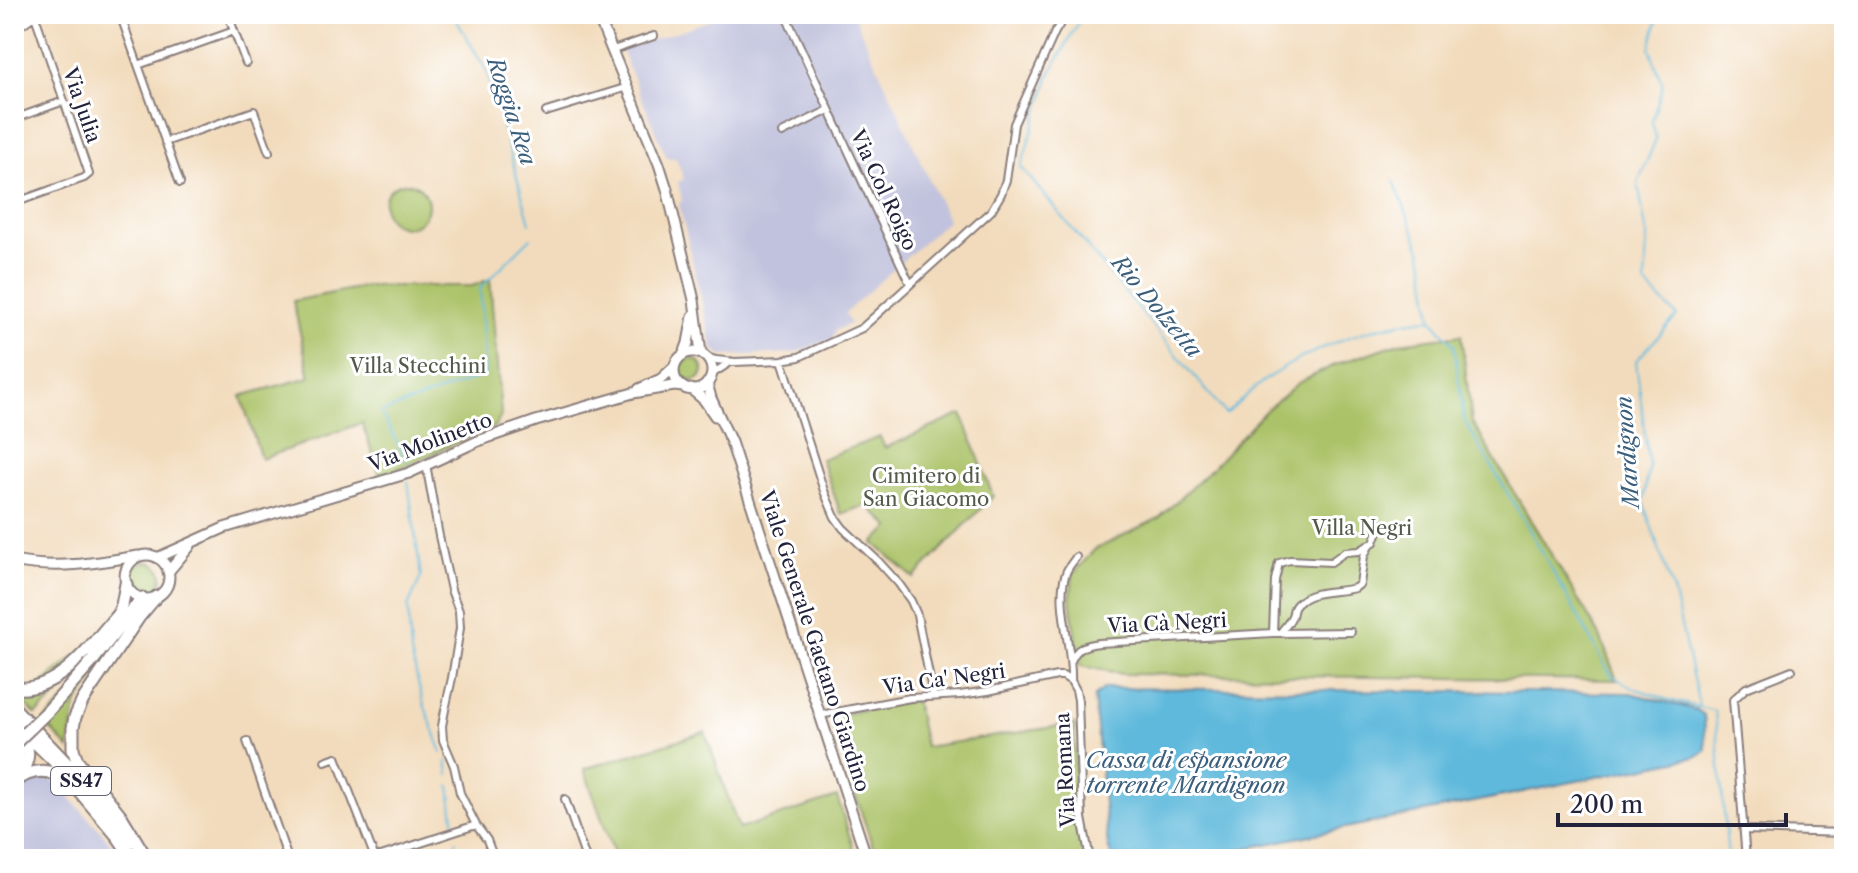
<svg xmlns="http://www.w3.org/2000/svg" width="1858" height="873" font-family="'Libre Caslon Text',serif">
	<rect width="100%" height="100%" fill="#fff"/>
	<filter id="ink" filterUnits="userSpaceOnUse"><feTurbulence type="fractalNoise" baseFrequency=".0125" numOctaves="2"/><feDisplacementMap in="SourceGraphic" scale="16" xChannelSelector="R" yChannelSelector="G"/><feConvolveMatrix kernelMatrix="1 2 1 2 8 2 1 2 1" color-interpolation-filters="sRGB"/></filter>
	<filter id="wash" filterUnits="userSpaceOnUse"><feTurbulence type="fractalNoise" baseFrequency=".006" numOctaves="4" result="noise"/><feDisplacementMap in="SourceGraphic" scale="32" xChannelSelector="R" yChannelSelector="G"/><feGaussianBlur stdDeviation="1.8" result="paint"/><feColorMatrix in="noise" values="0 0 0 0 0 0 0 0 0 0 0 0 0 0 0 0 0 1.4 0 .05"/><feComposite in="paint" operator="in"/></filter>
	<g filter="url(#wash)">
		<rect width="100%" height="100%" fill="#f2dbbc"/>
		<path fill="#c1c2dd" d="M723 14H730L732 16 736 14H853L948 220 845 313 850 324 836 330 832 339 793 353 720 356 719 352 713 350 679 203 682 201 678 182 684 179 676 158H667L621 50 703 23Z
			M35 776 47 778 55 782 101 831 122 859H14V786Z"/>
		<path fill="#abc267" stroke="#667251" stroke-width="2" d="M384 205a22 22 0 1 1 44 0a22 22 0 1 1-44 0Z
			M490 279 501 415 496 426C456 440 420 463 380 475L362 423 261 459 241 396 310 377 293 301 367 286H472Z
			M1461 335 1472 422 1600 636 1617 680 1123 674 1080 666 1070 601 1073 574 1094 550 1159 518 1211 469 1265 411 1298 383 1337 364 1399 343Z
			M681 370a11 11 0 1 1 22 0a11 11 0 1 1-22 0Z
			M962 414 993 496 914 578 874 543 890 527 867 505 841 514 821 459 880 437 885 448Z
			M132 577a15 15 0 1 1 30 0a15 15 0 1 1-30 0Z
			M134 615 76 706 69 749 44 722C76 689 107 653 134 615Z
			M124 617 52 701 36 715 14 694V691H32Z
			M911 701 916 703 925 747 1074 724 1077 818 1087 859H877L831 722 833 717 839 715Z
			M705 732 739 829 837 797 857 859H616L584 769Z"/>
		<path fill="#5eb9dc" stroke="#406e8c" stroke-width="2" d="M1105 688 1630 693 1697 710 1704 715 1706 751 1695 757 1193 859H1113L1108 846 1094 697Z"/>
		<g fill="none" stroke-linecap="round" stroke-linejoin="round">
			<path stroke="#5eb9dc" stroke-width="2" d="M453 14 486 70 530 223
				M1083 14 1050 74 1021 167 1226 414C1240 402 1254 387 1269 377 1314 347 1378 322 1432 319L1454 345 1464 420 1529 529 1611 675 1631 687 1669 700 1715 711 1728 859
				M1659 14 1650 49 1663 85 1652 121 1656 139 1638 183 1647 236 1645 284 1677 316 1636 361 1649 467 1643 502 1673 590 1699 705
				M1394 181 1422 252 1432 318
				M407 461 381 413 485 375 480 288 531 238
				M408 481 421 577 408 607 411 653 422 699 442 753
				M447 761 449 774
				M450 786 454 820
				M456 841V859"/>
		</g>
	</g>
	<g filter="url(#ink)">
		<g fill="none" stroke-linecap="round" stroke-linejoin="round">
			<defs>
				<path id="minor" d="M120 14 180 183
					M228 14 234 31
					M785 14 910 284
					M14 30 37 14
					M613 50 654 36
					M138 65 234 31 246 63
					M546 112 628 87
					M14 119 64 101
					M782 133 829 110
					M165 142 254 111 269 152
					M14 203 84 178 89 174 35 16
					M706 357 716 360 735 362 782 360 799 357 862 328 991 211 1001 194 1006 180 1014 124 1055 32 1066 14
					M782 360 824 491 835 517 843 528 879 562 899 584 911 601 917 615 933 695
					M712 374 729 363
					M426 464 439 536 451 590 459 611 460 628 452 678 445 710 442 726 443 740 454 766 460 793 476 825 487 840 494 859
					M1273 633H1280C1284 628 1289 623 1292 616 1294 611 1292 609 1297 604 1311 589 1337 593 1355 588L1360 584 1364 556 1369 546
					M1280 633 1351 632
					M1071 661C1077 647 1085 645 1099 643L1273 633 1275 580 1279 563 1290 560 1331 562 1345 552 1359 551 1374 542 1377 534 1378 519
					M1071 681 1076 690 1078 700 1082 818 1090 859
					M1071 681C1073 648 1055 602 1066 573 1068 567 1073 562 1076 557
					M820 715 910 698 960 695 988 691 1057 676H1063L1071 681
					M247 741 288 859
					M325 761 336 757 375 858
					M565 799 586 859
					M1745 830 1844 833
					M372 859 476 825
					M1746 859 1733 700 1746 688 1792 670"/>
				<path id="secondary" d="M597 14 659 164 667 189 694 300 701 353
					M674 371a19 19 0 1 1 38 0a19 19 0 1 1-38 0Z
					M684 354 688 343 693 316
					M707 383 711 398 731 442 867 859
					M639 389 661 379 674 367
					M691 389 704 400 715 416
					M125 577a22 22 0 1 1 44 0a22 22 0 1 1-44 0Z
					M157 558 224 528 409 473 478 441 536 421 633 393 674 386 683 387
					M14 561C56 570 96 563 138 556
					M168 572 190 546"/>
				<path id="trunk" d="M90 664 142 598
					M14 688C59 693 92 644 118 614L122 605 126 584
					M14 708 74 771 130 842
					M14 722 53 760 118 837 133 859
					M19 777C29 761 31 751 22 734
					M14 781C31 770 50 766 65 782
					M147 859 121 816 77 760 73 749V728L75 717 83 700 139 617 156 597"/>
			</defs>
			<use href="#minor" stroke="#8a7e7c" stroke-width="10"/>
			<use href="#secondary" stroke="#8a7e7c" stroke-width="13"/>
			<use href="#trunk" stroke="#8a7e7c" stroke-width="15"/>
			<use href="#minor" stroke="#fff" stroke-width="6"/>
			<use href="#secondary" stroke="#fff" stroke-width="9"/>
			<use href="#trunk" stroke="#fff" stroke-width="11"/>
			<defs>
				<path id="trunk-bridge" d="M14 744 48 711 90 664"/>
			</defs>
			<use href="#trunk-bridge" stroke="#8a7e7c" stroke-width="15" stroke-linecap="butt"/>
			<use href="#trunk-bridge" stroke="#fff" stroke-width="11"/>
		</g>
	</g>
	<g text-anchor="middle" stroke-width="6" stroke-linejoin="round" paint-order="stroke">
		<rect fill="#fff" stroke="#646476" stroke-width="2" x="51" y="767" width="60" height="28" rx="6"/>
		<g font-size="18" font-weight="bold" fill="#22223b">
			<text x="81" y="787">SS47</text>
		</g>
		<g font-size="20" fill="#22223b" stroke="#fff">
			<text transform="translate(82 105) rotate(71)" y="7">Via Julia</text>
			<text transform="translate(884 190) rotate(65)" y="7">Via Col Roigo</text>
			<text transform="translate(430 442) rotate(-21)" y="7">Via Molinetto</text>
			<text transform="translate(1167 623) rotate(-3)" y="7">Via Cà Negri</text>
			<text transform="translate(815 641) rotate(72)" y="7">Viale Generale Gaetano Giardino</text>
			<text transform="translate(944 679) rotate(-8)" y="7">Via Ca' Negri</text>
			<text transform="translate(1065 770) rotate(-93)" y="7">Via Romana</text>
		</g>
		<g font-size="20" fill="#525a4a" stroke="#fff">
			<text x="418" y="373">Villa Stecchini</text>
			<text x="926" y="483">Cimitero di<tspan x="926" dy="23">San Giacomo</tspan></text>
			<text x="1362" y="535">Villa Negri</text>
		</g>
		<g font-size="22" font-style="italic" fill="#3a5e7b" stroke="#fff">
			<text transform="translate(512 111) rotate(72)" y="8">Roggia Rea</text>
			<text transform="translate(1157 306) rotate(50)" y="8">Rio Dolzetta</text>
			<text transform="translate(1627 452) rotate(-94)" y="8">Mardignon</text>
			<text x="1186" y="768">Cassa di espansione<tspan x="1186" dy="25">torrente Mardignon</tspan></text>
		</g>
	</g>
	<rect width="1858" height="873" fill="none" stroke="#fff" stroke-width="48"/>
	<path d="M1558 813v12h228v-12" fill="none" stroke="#22223b" stroke-width="4"/>
	<text x="1570" y="813" font-size="24" fill="#22223b" stroke="#ffffff" stroke-width="6" paint-order="stroke">200 m</text>
</svg>
